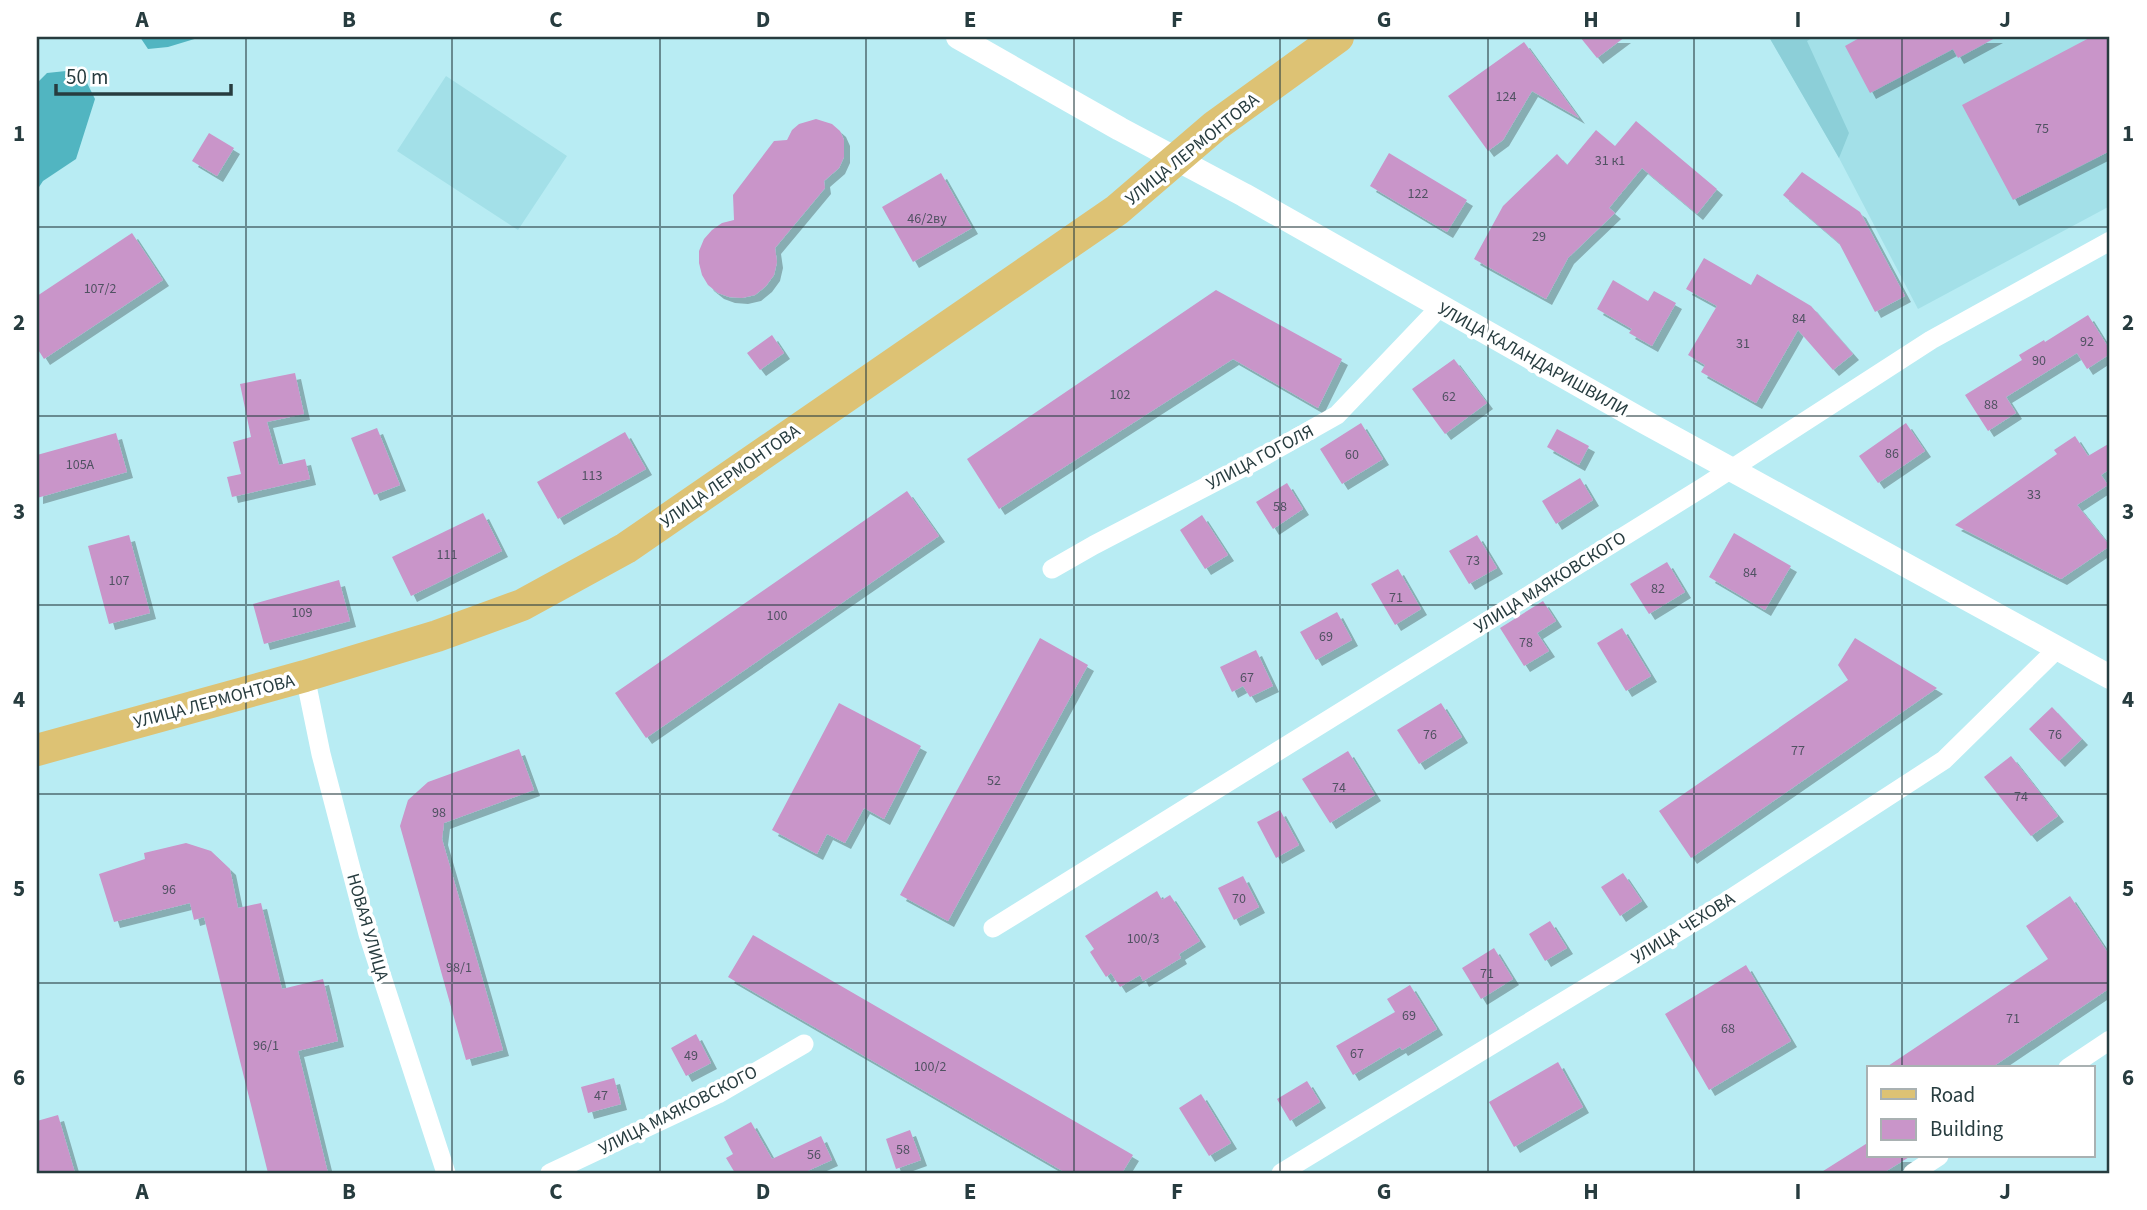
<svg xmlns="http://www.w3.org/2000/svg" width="2147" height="1210" font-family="'Source Sans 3',sans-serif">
	<defs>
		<filter id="shadow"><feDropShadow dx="6" dy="6" stdDeviation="0" flood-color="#0004"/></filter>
	</defs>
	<rect width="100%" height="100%" fill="#b8ecf3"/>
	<path fill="#a3e0e8" d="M1769 37H2110V206L1918 309 1839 158Z
		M446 76 567 156 518 230 397 151Z"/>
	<path fill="#8ccfd8" d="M1769 37H1814L1807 41 1849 133 1839 158Z"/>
	<path fill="#51b5c1" d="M140 37H201L168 47 148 49Z
		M66 71 86 81 95 99 76 159 43 181 37 190V83L47 73Z"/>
	<path fill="#c995c9" filter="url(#shadow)" d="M1580 37H1625L1597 58Z
		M1861 37H1997L1958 58 1953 49 1870 93 1845 46Z
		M2091 37H2110V151L2013 200 1962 105Z
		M1524 42 1579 118 1532 91 1503 140 1488 151 1448 96Z
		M816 119 832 124 840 131 844 140V157L839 168 824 181 825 188 775 248 777 262 774 275 766 286 755 295 742 298 729 297 718 293 708 285 702 275 699 263V251L704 239 712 230 722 223 734 220 733 195 774 141 787 140 792 130 799 124Z
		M1636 121 1717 189 1697 214 1642 168 1609 208 1615 213 1568 258 1546 299 1474 259 1503 206 1557 154 1567 165 1596 130 1615 146Z
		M209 133 234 148 217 176 192 161Z
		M1389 153 1467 200 1447 232 1370 186Z
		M1802 172 1860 212 1905 296 1875 312 1839 243 1783 195Z
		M941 173 972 228 913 262 882 207Z
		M132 233 163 280 44 359 37 348V296Z
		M1704 258 1751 285 1757 274 1811 306 1853 354 1833 370 1798 330 1756 403 1701 372 1705 365 1688 355 1717 306 1686 289Z
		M1613 280 1648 301 1654 291 1676 303 1652 346 1629 333 1632 329 1597 309Z
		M1216 290 1342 359 1318 408 1233 359 999 509 967 459Z
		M2088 315 2110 350V354L2087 369 2077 353 2006 397 2016 413 1988 431 1965 395 2022 360 2019 355 2044 340 2045 342Z
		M772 335 784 353 760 370 747 353Z
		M1454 359 1487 403 1445 434 1412 389Z
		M295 373 304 414 267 422 279 465 305 459 310 479 232 497 227 477 241 474 233 442 251 437 240 384Z
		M1361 423 1383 459 1342 484 1320 449Z
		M1906 423 1925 451 1878 483 1859 456Z
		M377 428 400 485 374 495 351 438Z
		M1557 429 1589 446 1579 465 1547 447Z
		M625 432 646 469 558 519 537 482Z
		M116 433 127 472 37 498V455Z
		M2075 436 2088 456 2110 443V469L2101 475 2108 485 2077 505 2110 546 2061 579 1955 525 2057 454 2054 450Z
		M1580 478 1593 500 1556 524 1542 501Z
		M1287 483 1303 509 1273 529 1256 502Z
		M907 491 939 536 646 738 615 693Z
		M483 513 502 551 411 596 392 557Z
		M1202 515 1228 555 1205 569 1180 530Z
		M1734 533 1791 566 1765 610 1709 577Z
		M129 535 150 613 109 624 88 546Z
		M1477 535 1497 568 1469 584 1449 551Z
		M1667 562 1685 592 1649 614 1630 584Z
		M1398 569 1421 609 1395 625 1371 584Z
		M339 580 350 621 264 644 253 604Z
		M1543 601 1556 621 1537 633 1549 651 1524 666 1500 628Z
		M1337 612 1352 640 1316 660 1300 632Z
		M1622 628 1651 676 1626 691 1597 643Z
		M1040 638 1088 665 948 921 900 895Z
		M1855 638 1937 688 1691 858 1659 811 1848 680 1838 665Z
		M1256 650 1273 686 1250 697 1243 686 1232 692 1220 667Z
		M839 703 921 746 884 819 864 808 845 843 827 834 817 854 772 830Z
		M1441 703 1462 737 1419 764 1397 730Z
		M2052 707 2082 739 2059 761 2029 729Z
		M519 749 534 790 444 823 442 839 503 1050 466 1060 400 826 408 800 428 782Z
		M1348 751 1375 795 1330 823 1302 779Z
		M2011 756 2058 816 2031 836 1984 777Z
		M1280 810 1299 845 1276 858 1257 822Z
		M186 843 211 851 230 869 238 908 261 903 282 989 323 979 338 1041 298 1051 328 1173H268L204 917 194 920 190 903 114 922 99 874 145 859 144 853Z
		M1623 873 1642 901 1620 916 1601 887Z
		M1243 876 1259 907 1234 920 1218 888Z
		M1157 891 1162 900 1170 895 1200 941 1179 954 1181 958 1143 981 1140 975 1120 987 1111 973 1106 977 1090 952 1094 949 1085 936Z
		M2070 896 2110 956V988L1991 1068H1885L2048 959 2026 926Z
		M1550 921 1567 948 1545 961 1529 934Z
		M753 935 1133 1155 1122 1173H1066L728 977Z
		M1494 948 1513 979 1481 999 1462 968Z
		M1746 965 1791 1041 1709 1090 1665 1014Z
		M1410 985 1437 1029 1402 1050 1400 1047 1353 1075 1336 1046 1395 1012 1387 999Z
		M696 1034 711 1063 686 1076 671 1048Z
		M1558 1062 1583 1107 1514 1147 1489 1102Z
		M614 1078 621 1104 588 1113 581 1087Z
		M1307 1081 1320 1102 1290 1121 1277 1099Z
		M1201 1094 1231 1143 1209 1156 1179 1108Z
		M58 1115 75 1173H37V1121Z
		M751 1122 772 1159 821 1136 832 1160 803 1173H735L726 1158 733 1154 724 1137Z
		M910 1130 921 1160 896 1169 886 1139Z
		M1869 1142V1156H1911L1883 1173H1820Z"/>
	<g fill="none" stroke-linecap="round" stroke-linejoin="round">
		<path stroke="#fff" stroke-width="19" d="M1052 569 1094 545 1261 458 1337 415 1440 307
			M305 676 321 754 368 934 446 1173
			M993 928 1705 486 1931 340 2110 241
			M2068 1068 2110 1040
			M550 1173 718 1094 804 1044
			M1281 1173 1701 918 1944 760 2058 648
			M1913 1173 1939 1156"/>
		<path stroke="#fff" stroke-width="24" d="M958 37 1120 129 1244 195 1643 421 2110 677"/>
		<path stroke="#ddc274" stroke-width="32" d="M37 750 305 676 437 636 522 605 626 548 1117 210 1215 126 1338 37"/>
	</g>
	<path fill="none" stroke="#273c3f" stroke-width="2" stroke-opacity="0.55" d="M246 37V1173M452 37V1173M660 37V1173M866 37V1173M1074 37V1173M1280 37V1173M1488 37V1173M1694 37V1173M1902 37V1068M37 227H2110M37 416H2110M37 605H2110M37 794H2110M37 983H2110M1902 1156V1173"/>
	<g text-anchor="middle" stroke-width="7" stroke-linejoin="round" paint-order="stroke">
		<g font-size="14" fill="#505262">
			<text x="1506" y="101">124</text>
			<text x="2042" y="133">75</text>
			<text x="1610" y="165">31 к1</text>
			<text x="1418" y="198">122</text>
			<text x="927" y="223">46/2ву</text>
			<text x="1539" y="241">29</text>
			<text x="100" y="293">107/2</text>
			<text x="1799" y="323">84</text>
			<text x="2087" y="346">92</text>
			<text x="1743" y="348">31</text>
			<text x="2039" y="365">90</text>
			<text x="1120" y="399">102</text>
			<text x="1449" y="401">62</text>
			<text x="1991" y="409">88</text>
			<text x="1892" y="458">86</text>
			<text x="1352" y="459">60</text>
			<text x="80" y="469">105А</text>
			<text x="592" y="480">113</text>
			<text x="2034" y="499">33</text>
			<text x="1280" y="511">58</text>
			<text x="447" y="559">111</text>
			<text x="1473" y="565">73</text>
			<text x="1750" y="577">84</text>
			<text x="119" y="585">107</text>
			<text x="1658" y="593">82</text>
			<text x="1396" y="602">71</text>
			<text x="302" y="617">109</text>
			<text x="777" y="620">100</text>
			<text x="1326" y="641">69</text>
			<text x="1526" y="647">78</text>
			<text x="1247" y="682">67</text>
			<text x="1430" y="739">76</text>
			<text x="2055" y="739">76</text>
			<text x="1798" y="755">77</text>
			<text x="994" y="785">52</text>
			<text x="1339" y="792">74</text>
			<text x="2021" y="801">74</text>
			<text x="439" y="817">98</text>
			<text x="169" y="894">96</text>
			<text x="1239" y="903">70</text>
			<text x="1143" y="943">100/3</text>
			<text x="459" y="972">98/1</text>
			<text x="1487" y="978">71</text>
			<text x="1409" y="1020">69</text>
			<text x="2013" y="1023">71</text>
			<text x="1728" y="1033">68</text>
			<text x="266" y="1050">96/1</text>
			<text x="1357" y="1058">67</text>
			<text x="691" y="1060">49</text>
			<text x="930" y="1071">100/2</text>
			<text x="601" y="1100">47</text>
			<text x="903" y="1154">58</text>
			<text x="814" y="1159">56</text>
		</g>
		<g font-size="18" fill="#273c3f" stroke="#fff">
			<text transform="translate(1192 149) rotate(-39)" y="6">УЛИЦА ЛЕРМОНТОВА</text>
			<text transform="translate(1533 359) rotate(29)" y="6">УЛИЦА КАЛАНДАРИШВИЛИ</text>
			<text transform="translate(1260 457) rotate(-28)" y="6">УЛИЦА ГОГОЛЯ</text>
			<text transform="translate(730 476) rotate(-35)" y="6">УЛИЦА ЛЕРМОНТОВА</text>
			<text transform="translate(1550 582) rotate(-32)" y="6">УЛИЦА МАЯКОВСКОГО</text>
			<text transform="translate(214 701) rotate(-15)" y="6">УЛИЦА ЛЕРМОНТОВА</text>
			<text transform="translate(368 927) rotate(74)" y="6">НОВАЯ УЛИЦА</text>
			<text transform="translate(1683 928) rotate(-32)" y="6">УЛИЦА ЧЕХОВА</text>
			<text transform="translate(678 1110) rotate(-27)" y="6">УЛИЦА МАЯКОВСКОГО</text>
		</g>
	</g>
	<rect width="2147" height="1210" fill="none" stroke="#ffffff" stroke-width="77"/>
	<rect x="1867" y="1066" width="228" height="91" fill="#ffffff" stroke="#a9b1b2" stroke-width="2"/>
	<rect x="1881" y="1089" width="35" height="10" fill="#ddc274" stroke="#a9b1b2" stroke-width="2"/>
	<text x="1930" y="1102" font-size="21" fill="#273c3f">Road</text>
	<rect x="1881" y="1119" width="35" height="21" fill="#c995c9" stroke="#a9b1b2" stroke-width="2"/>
	<text x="1930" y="1136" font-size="21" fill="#273c3f">Building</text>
	<path d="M56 84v10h175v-10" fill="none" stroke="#273c3f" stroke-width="3.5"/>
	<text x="66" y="84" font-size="21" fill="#273c3f" stroke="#ffffff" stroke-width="5" paint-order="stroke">50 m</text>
	<rect x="38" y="38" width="2070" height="1134" fill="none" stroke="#273c3f" stroke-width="2.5"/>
	<g font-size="23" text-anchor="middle" font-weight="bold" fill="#273c3f">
		<text x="142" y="27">A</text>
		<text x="349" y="27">B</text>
		<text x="556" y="27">C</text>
		<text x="763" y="27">D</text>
		<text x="970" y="27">E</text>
		<text x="1177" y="27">F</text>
		<text x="1384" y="27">G</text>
		<text x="1591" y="27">H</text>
		<text x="1798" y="27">I</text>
		<text x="2005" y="27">J</text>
		<text x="19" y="141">1</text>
		<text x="2128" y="141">1</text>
		<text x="19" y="330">2</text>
		<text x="2128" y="330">2</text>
		<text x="19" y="519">3</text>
		<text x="2128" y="519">3</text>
		<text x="19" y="707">4</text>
		<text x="2128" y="707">4</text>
		<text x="19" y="896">5</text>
		<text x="2128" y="896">5</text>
		<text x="19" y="1085">6</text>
		<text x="2128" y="1085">6</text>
		<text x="142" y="1199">A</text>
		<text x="349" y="1199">B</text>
		<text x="556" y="1199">C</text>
		<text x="763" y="1199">D</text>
		<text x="970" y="1199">E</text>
		<text x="1177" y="1199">F</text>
		<text x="1384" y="1199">G</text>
		<text x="1591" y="1199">H</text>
		<text x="1798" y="1199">I</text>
		<text x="2005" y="1199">J</text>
	</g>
</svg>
